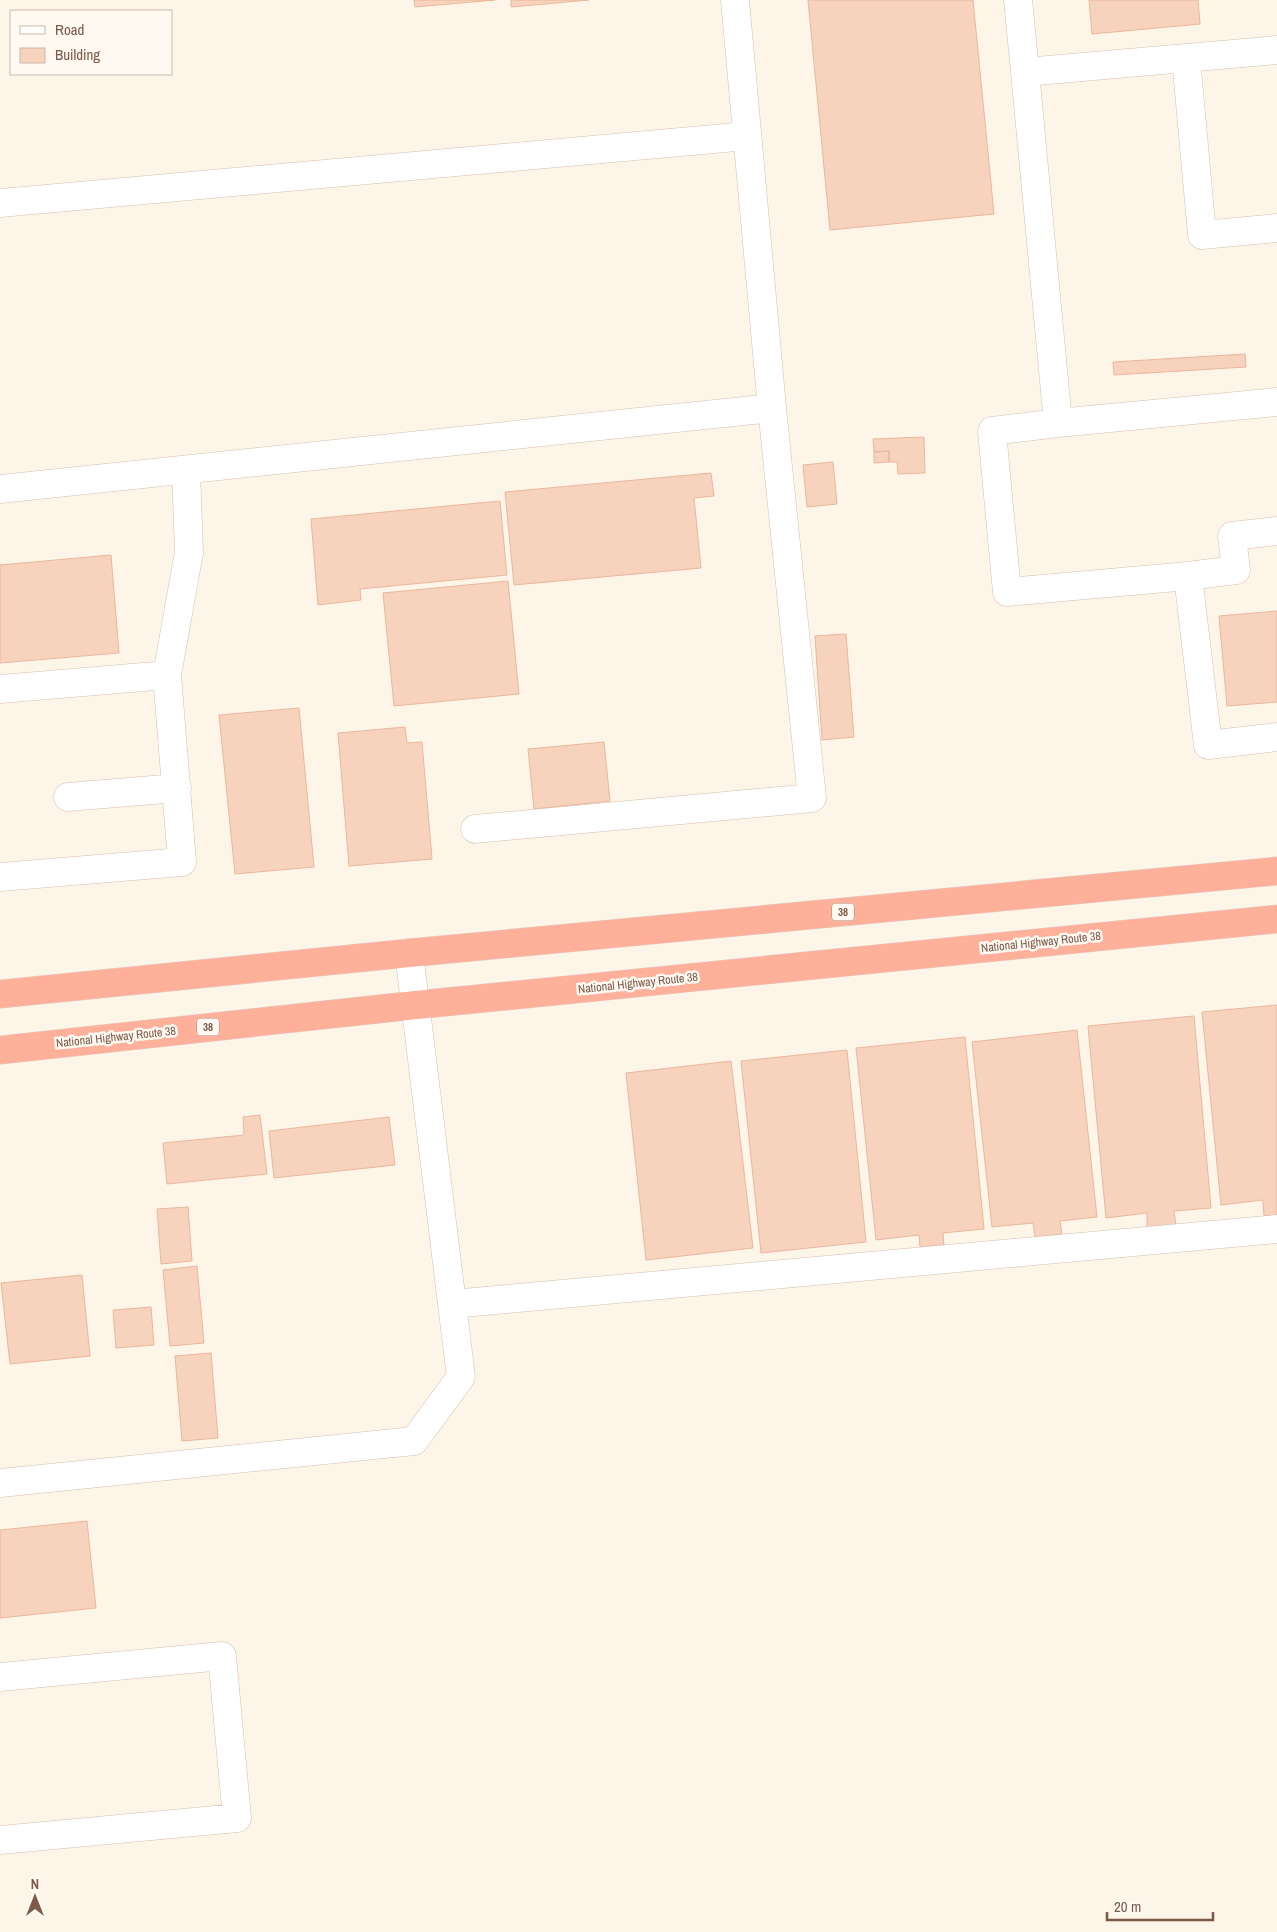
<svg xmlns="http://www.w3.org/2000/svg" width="1277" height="1932" font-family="'Archivo Narrow',sans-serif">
	<rect width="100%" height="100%" fill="#fef5e9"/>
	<path fill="#f7d2bd" stroke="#ebb79c" d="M414 0H495L415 7Z
		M511 0H589L511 7Z
		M808 0H973L994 214 830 230Z
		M1089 0H1198L1200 24 1092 34Z
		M1245 354 1246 367 1114 375 1113 362Z
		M924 437 925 473 898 474 897 462H889V451L874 452 873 439Z
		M889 451V462L874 463V452Z
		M833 462 837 504 807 507 803 465Z
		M711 473 714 496 694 498 701 568 514 585 505 492Z
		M500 501 507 575 360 589 361 600 318 605 311 519Z
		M111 555 119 653 0 663V565Z
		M508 581 519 694 394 706 383 593Z
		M1277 611V702L1227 706 1219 616Z
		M846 634 854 737 822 740 815 636Z
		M299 708 314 867 235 874 219 715Z
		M405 727 407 743 422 742 432 859 349 866 338 733Z
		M604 742 610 801 534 809 528 749Z
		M1277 1005V1215L1264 1216 1263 1200 1221 1205 1202 1012Z
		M1194 1016 1211 1208 1174 1211 1176 1225 1147 1227V1213L1106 1218 1088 1026Z
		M1077 1030 1097 1217 1060 1221 1062 1234 1035 1237 1033 1223 992 1227 972 1042Z
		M965 1037 984 1229 943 1233 944 1245 920 1247 919 1235 876 1240 856 1048Z
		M847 1050 866 1242 761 1253 741 1061Z
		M731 1061 753 1248 646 1260 626 1073Z
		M260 1115 267 1174 167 1184 163 1143 244 1135 243 1117Z
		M389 1117 395 1165 274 1178 269 1131Z
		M188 1207 192 1261 161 1264 157 1209Z
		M197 1266 204 1343 170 1346 163 1270Z
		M82 1275 90 1356 10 1364 1 1283Z
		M151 1307 154 1345 116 1348 113 1310Z
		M211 1353 218 1438 182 1441 175 1356Z
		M87 1521 96 1608 0 1618V1530Z"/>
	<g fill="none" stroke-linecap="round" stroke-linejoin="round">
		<defs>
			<path id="minor" d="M1018 0 1025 72 1277 50
				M1186 58 1202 235 1277 228
				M1025 72 1058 423 992 431 1007 592 1188 576
				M0 203 747 136
				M1058 423 1277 402
				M0 489 772 408
				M1277 531 1232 536 1236 570 1188 576 1208 745 1277 737
				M0 689 167 675 189 552 186 470
				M68 797 177 788
				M475 829 812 798 772 408 735 0
				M0 877 182 862 167 675
				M452 1304 1277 1229
				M0 1483 414 1441 461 1377 409 953
				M0 1677 222 1656 237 1818 0 1840"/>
			<path id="highway" d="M0 994 409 953 1277 871
				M0 1050 416 1005 1277 919"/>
		</defs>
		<use href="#minor" stroke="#d5beaf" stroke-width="29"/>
		<use href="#highway" stroke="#ddd4d0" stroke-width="29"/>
		<use href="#minor" stroke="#fff" stroke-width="28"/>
		<use href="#highway" stroke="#feb09a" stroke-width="28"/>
	</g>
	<g text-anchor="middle" stroke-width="5" stroke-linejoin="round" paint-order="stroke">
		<g fill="#fff9f1" stroke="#a3897b" stroke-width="1">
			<rect x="832" y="903.5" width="22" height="17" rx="4"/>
			<rect x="197" y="1018.5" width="22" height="17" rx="4"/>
		</g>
		<g font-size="11" font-weight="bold" fill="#7c5949">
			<text x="843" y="916">38</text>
			<text x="208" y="1031">38</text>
		</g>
		<g font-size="12" fill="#7c5949" stroke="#fff9f1">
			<text transform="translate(1041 942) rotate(-6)" y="4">National Highway Route 38</text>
			<text transform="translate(638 983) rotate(-6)" y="4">National Highway Route 38</text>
			<text transform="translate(116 1037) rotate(-6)" y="4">National Highway Route 38</text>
		</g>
	</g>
	<rect x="10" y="10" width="162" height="65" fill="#fff9f1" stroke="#cbb9ae"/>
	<rect x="20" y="26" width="25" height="8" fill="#ffffff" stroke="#cbb9ae"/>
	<text x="55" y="35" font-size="15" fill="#7c5949">Road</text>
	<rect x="20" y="48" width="25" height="15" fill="#f7d2bd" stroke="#cbb9ae"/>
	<text x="55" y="60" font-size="15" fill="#7c5949">Building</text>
	<g transform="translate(35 1897)" stroke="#fff9f1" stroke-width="4" paint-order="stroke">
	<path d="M0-4L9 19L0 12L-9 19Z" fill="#7c5949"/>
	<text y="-8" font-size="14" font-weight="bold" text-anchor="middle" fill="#7c5949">N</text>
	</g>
	<path d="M1107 1912v8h106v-8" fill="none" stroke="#7c5949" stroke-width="2.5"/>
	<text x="1114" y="1912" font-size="15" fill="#7c5949" stroke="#fff9f1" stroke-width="4" paint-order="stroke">20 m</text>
</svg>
